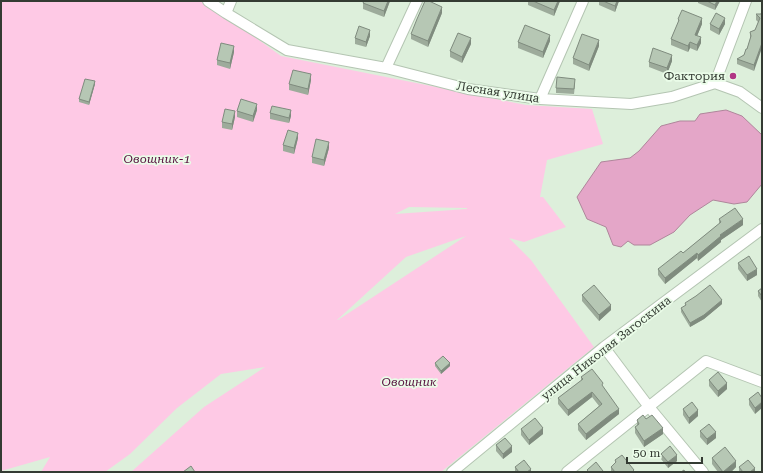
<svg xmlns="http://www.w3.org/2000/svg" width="763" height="473" font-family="'Roboto Serif',serif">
	<rect width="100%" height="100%" fill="#ddefdb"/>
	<path fill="#fec9e5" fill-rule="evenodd" d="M1 1H205L281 56 526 105 592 109 603 144 547 160 540 197H543L566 227 524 242 509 238 531 260 594 347 441 472H131L204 407 265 367 221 374 177 408 130 454 105 472H41L50 457 1 471ZM409 207 467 208V209L395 214ZM466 236 338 320H337L406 257Z"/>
	<path fill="#e4a6c8" stroke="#af869b" d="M726 110 742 116 762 135V184L747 202 734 204 713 200 690 215 674 232 650 245H634L628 241 621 247 613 245 606 227 587 219 577 197 601 162 630 158 639 151 661 126 680 121H695L700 114Z"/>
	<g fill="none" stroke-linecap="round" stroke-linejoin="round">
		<defs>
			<path id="street" d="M208 1 226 13 287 50 386 68 468 89 540 99 631 104 672 97 715 83 746 1
				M226 13 231 1
				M386 68 417 1
				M715 83 740 92 762 108
				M540 99 583 1
				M604 347 649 407 703 472
				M452 472 604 347 762 229
				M567 472 706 361 762 382"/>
		</defs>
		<use href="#street" stroke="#b4c5b2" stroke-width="12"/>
		<use href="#street" stroke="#fff" stroke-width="10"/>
	</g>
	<path fill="#9dab9b" d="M364 1H390L384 17 363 9V3Z
		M528 1H560L554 16 528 5Z
		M599 1H619L615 12 599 5Z
		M698 1H720L715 10 698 3Z
		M442 13 428 47 411 39V34Z
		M756 14H761L754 71 737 64V59L744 55 747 49 750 39V32L755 30 758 22 756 20Z
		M678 19 702 24 697 36 701 43 697 51 690 48 688 52 671 45V39L678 23Z
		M710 24H725L719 35 710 30Z
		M370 36 366 47 355 44V38Z
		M550 41 543 58 518 48V42Z
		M471 44 462 63 450 57V51Z
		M599 46 589 71 573 64V58Z
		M234 52 230 69 217 65V60Z
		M672 61 667 74 649 67V62Z
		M311 80 308 95 289 90V84Z
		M95 84 89 105 79 102V99Z
		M575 85 574 94 556 93V88Z
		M257 110 253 122 237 117V111Z
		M270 113 291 116 289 123 270 119Z
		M235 117 232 130 222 128V122Z
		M298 138 294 154 283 151V145Z
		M329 148 324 166 312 163V157Z
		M719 219 743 225 721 240V242L698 261 697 258 665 284 658 275V269L683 253 719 224Z
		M738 263 757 275 747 281 738 269Z
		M762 288V302L758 296V291Z
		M582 295 611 310 599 321 582 301Z
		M685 303 722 304 704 319 690 327 681 312V308L685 306Z
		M435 363 450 366 441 374 435 366Z
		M581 377 603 387 619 414 610 421 586 440 578 430V424L599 406 592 397 568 416 558 404V398L581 381Z
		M709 380 727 389 718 397 709 386Z
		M758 392 755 414 749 405V399Z
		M683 409 698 416 689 424 683 415Z
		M646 419 663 434 644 447 635 433V427L637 426V420Z
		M521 429 543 434 529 445 521 435Z
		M700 431 716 438 707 445 700 437Z
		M496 445 512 452 503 459 496 451Z
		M661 454 677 461 668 468 661 459Z
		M712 458 736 467 731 472H718L712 464Z
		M615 460 634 472H611V467L615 463Z
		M515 467 531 472H515Z
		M739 467 755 472H739Z"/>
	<path fill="#7f8b7e" d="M388 1H390L384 17V11Z
		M558 1H560L554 16V10Z
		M617 1H619L615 12V6Z
		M717 1H720L715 10V5Z
		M442 7V13L428 47V41Z
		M702 18V24L695 41V35Z
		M725 18V24L719 35V29Z
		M370 30V36L366 47V42Z
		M550 35V41L543 58V52Z
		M701 37V43L697 51V45Z
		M471 38V44L462 63V57Z
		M599 40V46L589 71V65Z
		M690 42V48L688 52V46Z
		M762 43V48L754 71V65Z
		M234 46V52L230 69V63Z
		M672 55V61L667 74V68Z
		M311 74V80L308 95V89Z
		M95 81V84L89 105V102Z
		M257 104V110L253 122V116Z
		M291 110V116L289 123V118Z
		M235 111V117L232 130V124Z
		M298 133V138L294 154V148Z
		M329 142V148L324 166V160Z
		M743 219V225L721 240V242L698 261V255L720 235Z
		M697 253V258L665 284V278Z
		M757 269V275L747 281V275Z
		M722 300V304L704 319 690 327V323Z
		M611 305V310L599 321V315Z
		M450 363V366L441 374V371Z
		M727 383V389L718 397V391Z
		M592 392V397L568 416V410Z
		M762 402V408L755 414V408Z
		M619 409V414L610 421 586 440V434L610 415Z
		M698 410V416L689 424V418Z
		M543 428V434L529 445V440Z
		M663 428V434L644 447V441Z
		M716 432V438L707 445V439Z
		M512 446V452L503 459V454Z
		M677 455V461L668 468V462Z
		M736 461V467L731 472H723Z
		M755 468V472H750Z
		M531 469V472H527Z"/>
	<path fill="#b6c7b4" stroke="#7f8b7e" d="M364 1H388L384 11 363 3Z
		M425 1H429L442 7 428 41 411 34 417 19Z
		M533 1H558L554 10Z
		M603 1H617L615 6Z
		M707 1H717L715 5Z
		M682 10 702 18 695 35 701 37 697 45 690 42 688 46 671 39 679 20 678 19Z
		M762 12V43L754 65 737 59 744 55 746 49H747L751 36 750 32 755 30 760 18 756 14H761Z
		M716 13 725 18 719 29 710 24Z
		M525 25 550 35 543 52 518 42Z
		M359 26 370 30 366 42 355 38Z
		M458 33 471 38 462 57 450 51Z
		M582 34 599 40 589 65 573 58Z
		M221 43 234 46 230 63 217 60Z
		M653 48 672 55 667 68 649 62Z
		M293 70 311 74 308 89 289 84Z
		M557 77 575 79 574 89 556 88Z
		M85 79 95 81 89 102 79 99Z
		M241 99 257 104 253 116 237 111Z
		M272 106 291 110 289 118 270 113Z
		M225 109 235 111 232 124 222 122Z
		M288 130 298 133 294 148 283 145Z
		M316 139 329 142 324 160 312 157Z
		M735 208 743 219 720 235 721 236 698 255 697 253 665 278 658 269 681 251 683 253 721 222 719 219Z
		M749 256 757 269 747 275 738 263Z
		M594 285 611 305 599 315 582 295Z
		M710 285 722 300 704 315 690 323 681 308 686 305 685 303 696 296Z
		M762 288V296L758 291Z
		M443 356 450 363 441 371 435 363Z
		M592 369 603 383 602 385 619 409 610 415 586 434 578 424 602 404 592 392 568 410 558 398 583 379 581 377Z
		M718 372 727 383 718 391 709 380Z
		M758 392 762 398V402L755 408 749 399Z
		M692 402 698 410 689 418 683 409Z
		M643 415 646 419 652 415 663 428 644 441 635 427 639 424 637 420Z
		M535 418 543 428 529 440 521 429Z
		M709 424 716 432 707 439 700 431Z
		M505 438 512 446 503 454 496 445Z
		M670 446 677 455 668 462 661 454Z
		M725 447 736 461 723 472 712 458Z
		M622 455 634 470 632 472H615L611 467 616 462 615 460Z
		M524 460 531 469 527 472H519L515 467Z
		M748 460 755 468 750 472H743L739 467Z
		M596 462 603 471 601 472H589L587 470Z
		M191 466 195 472H183Z
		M684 470 685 472H681Z"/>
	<circle fill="#b13585" stroke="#eafce8" stroke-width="1.5" cx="733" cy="76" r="4"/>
	<g text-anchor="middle" stroke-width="3.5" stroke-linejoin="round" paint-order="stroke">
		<g font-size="12" fill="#343b33" stroke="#eafce8" text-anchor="end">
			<text x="725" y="80">Фактория</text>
		</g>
		<g font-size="12" fill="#343b33" stroke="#eafce8">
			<text transform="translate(498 92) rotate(9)" y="4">Лесная улица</text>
			<text transform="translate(606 348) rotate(-38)" y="4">улица Николая Загоскина</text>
		</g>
		<g font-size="12" font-style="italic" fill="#560f3e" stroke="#eafce8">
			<text x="157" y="163">Овощник-1</text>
			<text x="409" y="386">Овощник</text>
		</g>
	</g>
	<rect width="763" height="473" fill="none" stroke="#343b33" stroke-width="4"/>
	<path d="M627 457v6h75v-6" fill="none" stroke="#343b33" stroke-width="2"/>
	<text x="633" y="457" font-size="12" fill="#343b33" stroke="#eafce8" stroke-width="3" paint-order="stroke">50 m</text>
</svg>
